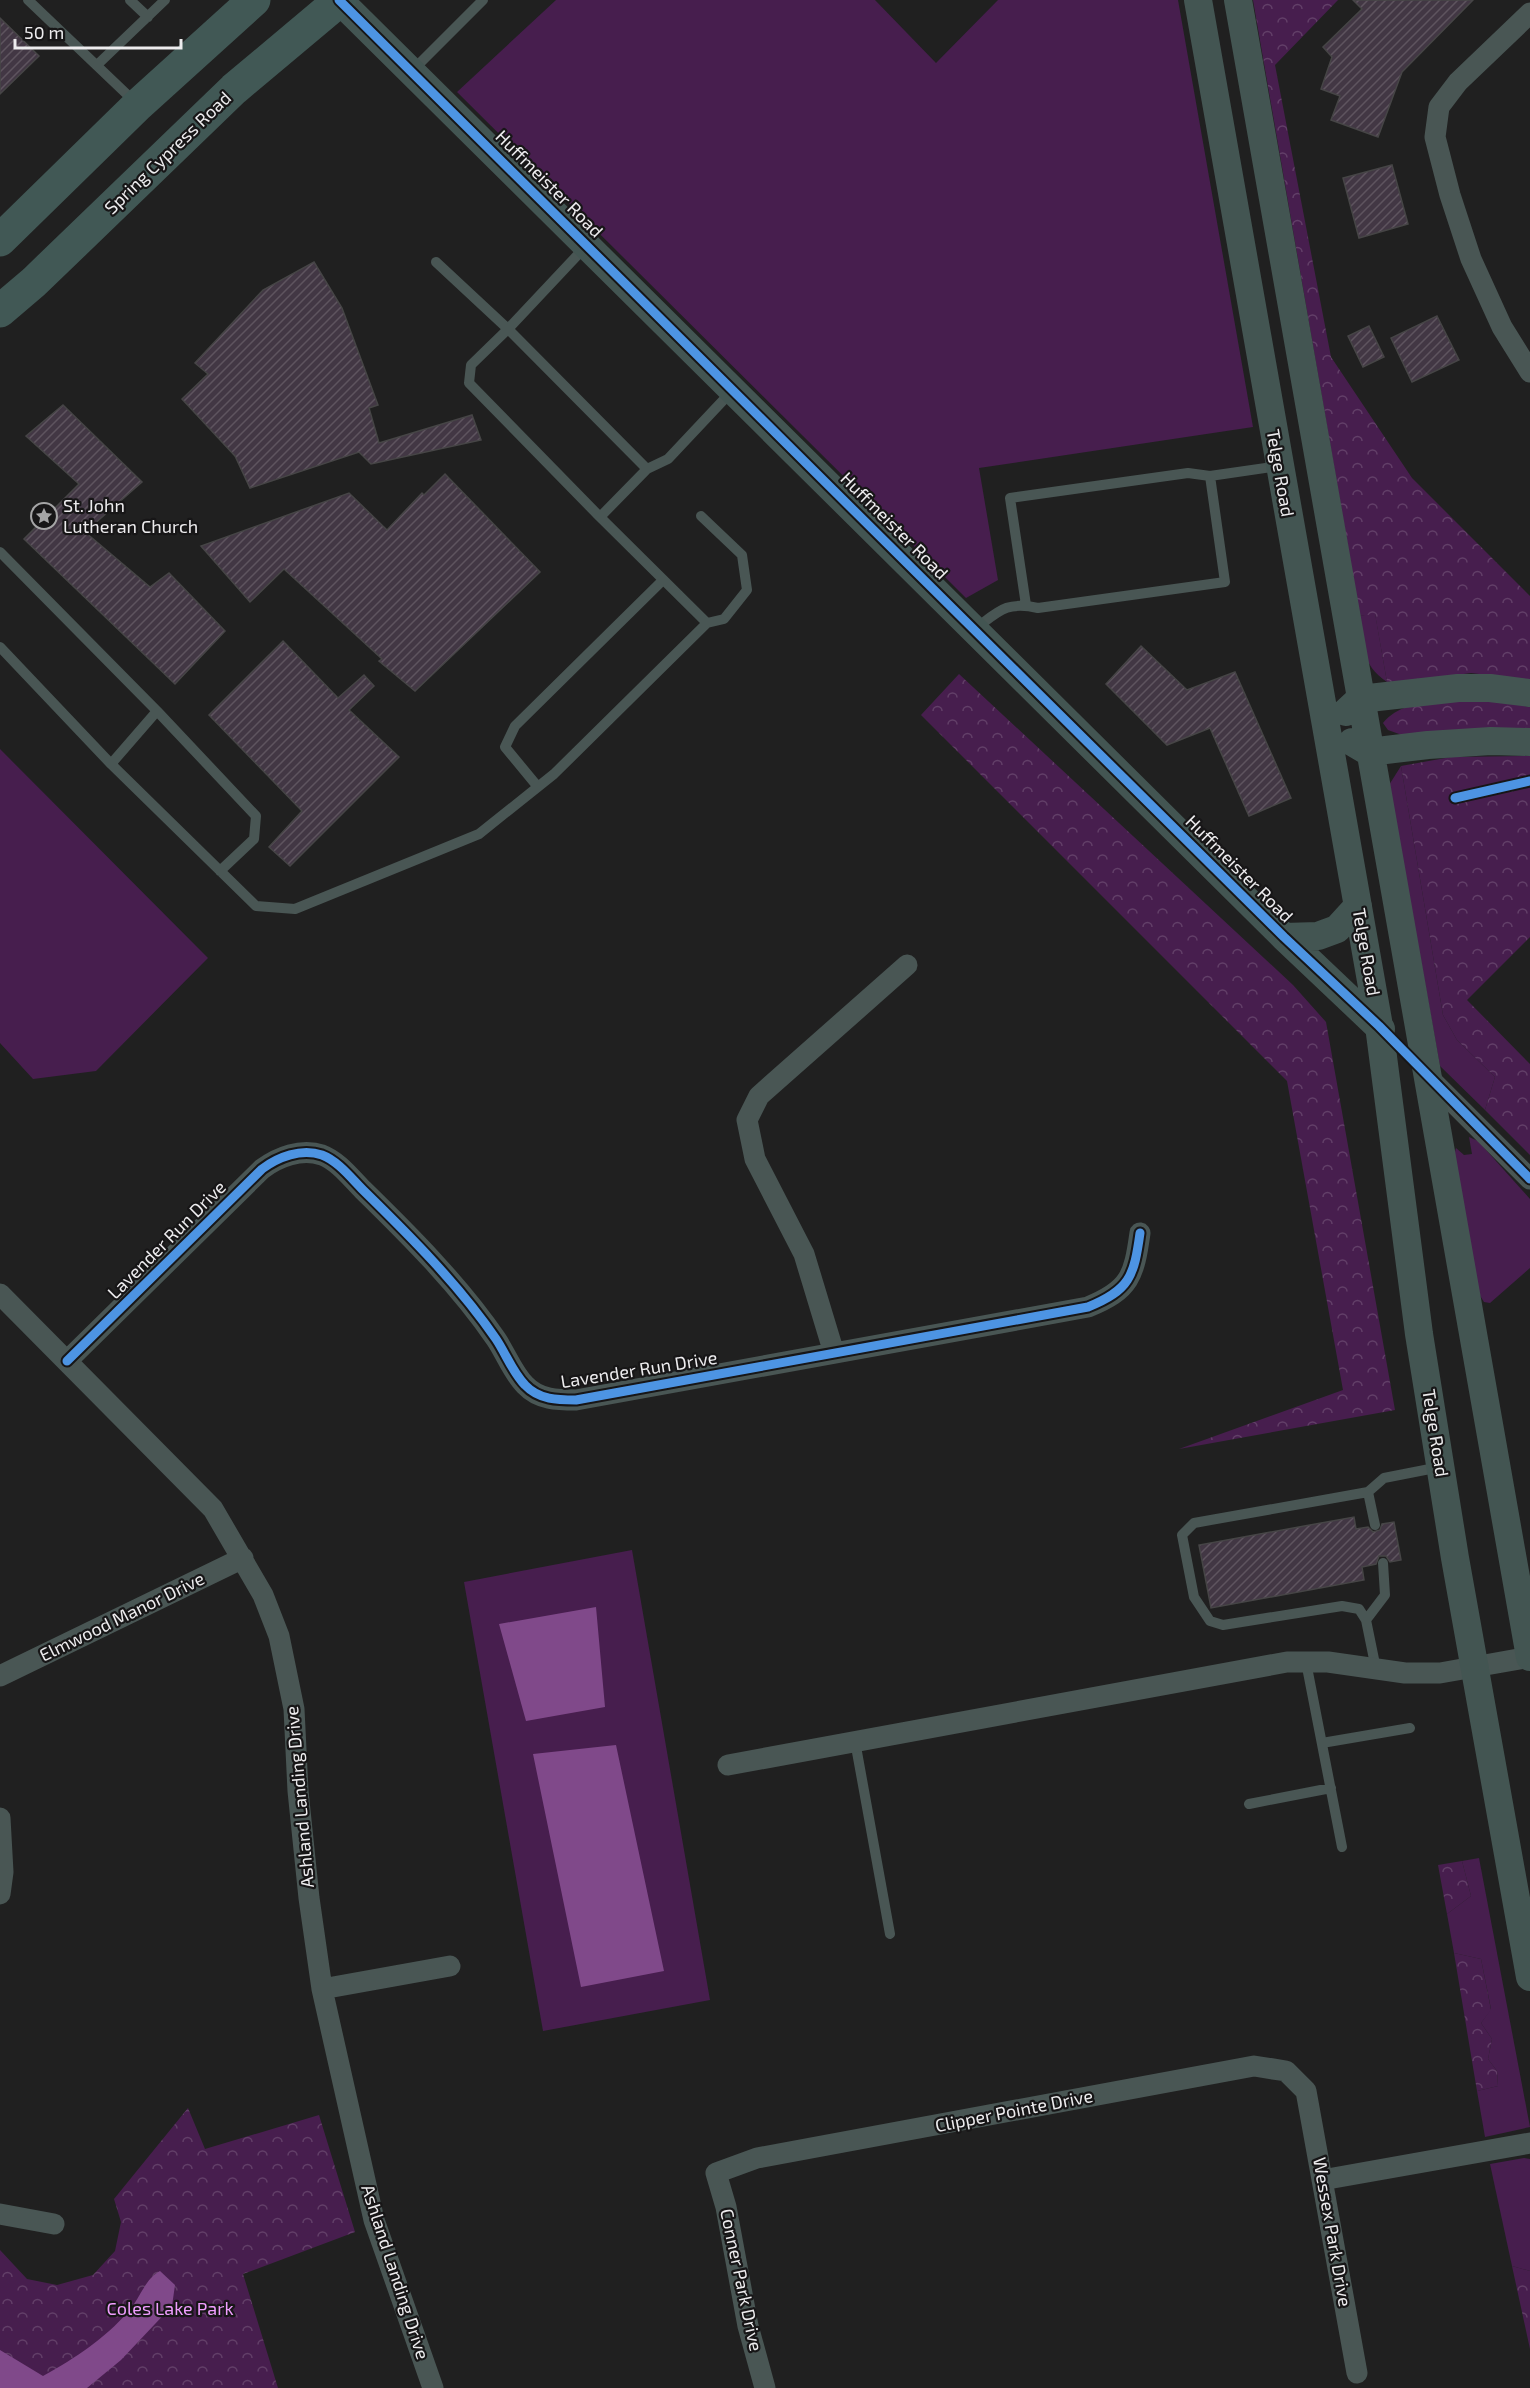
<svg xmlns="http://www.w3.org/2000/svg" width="1530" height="2388" font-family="'Exo 2',sans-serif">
	<defs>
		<pattern id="forest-crowns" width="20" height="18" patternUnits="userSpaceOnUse" patternTransform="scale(1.5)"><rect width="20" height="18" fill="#471e4e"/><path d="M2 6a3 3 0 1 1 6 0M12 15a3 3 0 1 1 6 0" fill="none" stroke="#623f68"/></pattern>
		<pattern id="building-hatch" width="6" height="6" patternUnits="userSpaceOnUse" patternTransform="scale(1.5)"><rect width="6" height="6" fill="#423744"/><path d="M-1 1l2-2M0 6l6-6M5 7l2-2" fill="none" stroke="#5e545f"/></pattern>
	</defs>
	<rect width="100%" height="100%" fill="#202020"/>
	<path fill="#471e4e" d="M556 0H875L936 63 998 0H1178L1253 427 979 468 998 580 966 598 457 92Z
		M1375 613 1387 682C1360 663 1364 646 1360 616Z
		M0 749 208 958 96 1071 33 1079 0 1043Z
		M1401 766 1443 1015 1457 1040 1495 1077 1485 1110 1440 1066 1389 785Z
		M1469 1137 1478 1141 1530 1199V1268L1490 1303 1484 1302 1479 1294 1454 1156 1456 1148 1464 1155 1472 1154Z
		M632 1550 710 2000 543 2031 464 1582Z
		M1479 1858 1530 2127 1485 2137 1477 2091 1498 2086 1497 2071 1488 2059 1492 2039 1481 2023 1491 2009 1481 1959 1454 1953 1447 1914 1471 1896 1462 1861Z
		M1524 2158 1530 2159V2271L1512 2266 1490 2164Z"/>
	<path fill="url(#forest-crowns)" d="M1253 0H1338L1275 65 1331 357 1412 478 1530 596V680L1471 673 1412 681 1387 682 1375 614 1360 616Z
		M959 674 1293 985 1326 1022 1395 1410 1179 1449 1343 1390 1287 1081 921 715Z
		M1438 700H1492L1530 707V731L1402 735 1388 730 1383 723C1397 706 1417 704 1438 700Z
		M1530 756V937L1467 1000 1530 1064V1155L1485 1110 1495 1077 1457 1040 1443 1015 1401 766 1451 757Z
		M1462 1861 1471 1896 1447 1914 1438 1865Z
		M1454 1953 1481 1959 1491 2010 1481 2023 1492 2039 1488 2059 1497 2071 1498 2086 1477 2091Z
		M188 2108 205 2149 319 2115 355 2232 243 2274 278 2388H0V2250L27 2279 57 2285 93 2275 115 2251 121 2222 114 2199Z
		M1512 2266 1530 2271V2349Z"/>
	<path fill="#80498a" d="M596 1607 605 1707 526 1721 499 1624Z
		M616 1745 664 1971 581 1987 533 1754Z
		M160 2271 175 2285 172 2306 121 2360 87 2388H0V2350L43 2376C77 2357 103 2340 129 2311 140 2298 145 2279 160 2271Z"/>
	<path fill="url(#building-hatch)" stroke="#464546" stroke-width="1.5" d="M1353 0H1473L1402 72 1378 137 1331 120 1340 96 1321 89 1332 57 1323 47 1362 9Z
		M0 18 39 56 0 94Z
		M1392 165 1408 224 1359 238 1343 178Z
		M314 262 342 308 378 405 369 408 379 443 472 415 481 440 371 464 359 452 250 488 235 456 182 399 208 374 195 363 263 290Z
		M1437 316 1459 360 1412 382 1391 338Z
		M1369 326 1384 357 1363 367 1348 336Z
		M63 405 142 482 85 532 150 587 169 573 225 631 175 684 24 539 79 484 26 436Z
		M445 474 540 572 415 691 379 661 382 659 284 569 250 602 201 546 349 493 387 530 422 493 424 495Z
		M283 641 338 698 364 675 374 686 349 710 399 757 290 866 269 847 302 811 209 715Z
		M1141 646 1187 690 1235 672 1291 798 1249 816 1210 728 1167 745 1106 684Z
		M1354 1517 1356 1529 1368 1527 1373 1532 1380 1530 1382 1524 1394 1522 1401 1560 1390 1562 1386 1556H1379L1376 1564 1362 1567 1364 1580 1211 1608 1199 1545Z"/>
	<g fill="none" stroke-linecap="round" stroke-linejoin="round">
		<path stroke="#495654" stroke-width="10" d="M28 0 136 103
			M130 0 148 17
			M97 65 165 0
			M412 71 483 0
			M587 245 508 329 647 469 668 459 731 392
			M436 262 508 329 471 365 469 383 600 517 647 469
			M600 517 707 623 724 619 747 590 742 555 701 516
			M0 552 157 711 111 764 0 647
			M1026 605 1010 498 1188 473 1210 476
			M975 629C999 611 1006 601 1038 608L1225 582 1210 476 1279 466
			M157 711 256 816 254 839 220 871
			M111 764 256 906 295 909 479 834 554 774 707 623
			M538 787 505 747 515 726 663 580
			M1368 1492 1375 1525
			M1366 1620 1385 1595 1383 1563
			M1306 1662 1342 1847
			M1376 1669 1366 1620 1359 1609 1342 1606 1223 1625 1210 1621 1194 1597 1182 1535 1194 1523 1368 1492 1384 1478 1440 1467
			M855 1741 890 1934
			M1322 1743 1410 1728
			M1249 1804 1331 1788"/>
		<path stroke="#495654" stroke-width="21" d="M1530 13 1458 82 1439 107 1435 137 1450 195 1471 259 1502 327 1530 372
			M1426 1075 1530 1179
			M0 1294 213 1509 263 1595 279 1636 294 1709 298 1791 309 1898 322 1989 374 2220 433 2388
			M834 1353 804 1254 755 1159 747 1120 759 1096 907 965
			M67 1361 262 1169C278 1157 301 1148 322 1155 338 1161 351 1178 363 1190 410 1236 459 1285 496 1339 506 1354 513 1373 525 1385 539 1400 558 1400 576 1400L1088 1307C1130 1290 1134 1276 1140 1233
			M0 1676 243 1558
			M728 1765 1287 1662H1328L1405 1673H1440L1530 1657
			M0 1818 3 1872 0 1894
			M322 1989 450 1966
			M1322 2180 1530 2143
			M0 2214 54 2224
			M765 2388 748 2326 726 2207 716 2173 757 2158 1254 2066 1286 2071 1306 2091 1357 2373"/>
		<path stroke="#435552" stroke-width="28" d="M339 0 1284 937 1381 1029
			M1198 0 1379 1026 1419 1334 1455 1558 1530 1977
			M1238 0 1530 1657
			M1346 712 1360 699 1458 688H1490L1530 693
			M1352 742 1369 752 1428 745 1491 741 1530 742
			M1284 937 1318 936 1337 929 1358 906"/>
		<path stroke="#415855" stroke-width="33" d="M0 240 138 105 254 0
			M0 311 34 282 234 89 340 0"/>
		<defs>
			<path id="cycleway" d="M339 0 1284 937 1379 1026 1530 1179
				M1455 798 1530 781
				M67 1361 262 1169C278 1157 301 1148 322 1155 338 1161 351 1178 363 1190 410 1236 459 1285 496 1339 506 1354 513 1373 525 1385 539 1400 558 1400 576 1400L1088 1307C1130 1290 1134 1276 1140 1233"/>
		</defs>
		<use href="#cycleway" stroke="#171617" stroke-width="13"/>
		<use href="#cycleway" stroke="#4d94e3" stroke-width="9"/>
	</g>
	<defs>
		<symbol id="sight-ring" viewBox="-11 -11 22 22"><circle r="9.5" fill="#171617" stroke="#a5a5a6" stroke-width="1.5"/><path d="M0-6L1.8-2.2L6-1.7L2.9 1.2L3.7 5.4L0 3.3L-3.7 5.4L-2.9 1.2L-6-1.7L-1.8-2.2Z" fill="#a5a5a6"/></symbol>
	</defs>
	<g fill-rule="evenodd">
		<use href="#sight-ring" x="29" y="501" width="30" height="30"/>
	</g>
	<g text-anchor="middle" stroke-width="4.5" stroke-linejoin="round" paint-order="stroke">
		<g font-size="18" fill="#edecee" stroke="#171617">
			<text transform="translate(168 153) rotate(-44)" y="6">Spring Cypress Road</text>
			<text transform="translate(549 184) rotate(45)" y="6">Huffmeister Road</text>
			<text transform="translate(1280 473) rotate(80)" y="6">Telge Road</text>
			<text transform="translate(894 526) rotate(45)" y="6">Huffmeister Road</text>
			<text transform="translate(1239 869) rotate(45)" y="6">Huffmeister Road</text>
			<text transform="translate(1366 952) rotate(80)" y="6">Telge Road</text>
			<text transform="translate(167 1240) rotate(-45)" y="6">Lavender Run Drive</text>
			<text transform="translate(639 1370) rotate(-9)" y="6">Lavender Run Drive</text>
			<text transform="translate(1435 1433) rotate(81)" y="6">Telge Road</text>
			<text transform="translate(122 1617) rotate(-26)" y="6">Elmwood Manor Drive</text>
			<text transform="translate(300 1797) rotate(-95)" y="6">Ashland Landing Drive</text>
			<text transform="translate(1014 2111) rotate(-11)" y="6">Clipper Pointe Drive</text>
			<text transform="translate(1332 2232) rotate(80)" y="6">Wessex Park Drive</text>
			<text transform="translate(395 2272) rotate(72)" y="6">Ashland Landing Drive</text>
			<text transform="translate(741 2280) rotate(78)" y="6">Conner Park Drive</text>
		</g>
		<g font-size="18" fill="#edecee" stroke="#171617" text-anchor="start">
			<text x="63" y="512">St. John<tspan x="63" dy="21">Lutheran Church</tspan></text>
		</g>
		<g font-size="18" fill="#f09eff" stroke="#171617">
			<text x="170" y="2315">Coles Lake Park</text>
		</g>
	</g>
	<path d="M15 39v9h166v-9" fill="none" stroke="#edecee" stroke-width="3"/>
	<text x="24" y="39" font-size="18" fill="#edecee" stroke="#171617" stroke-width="4.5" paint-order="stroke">50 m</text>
</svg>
